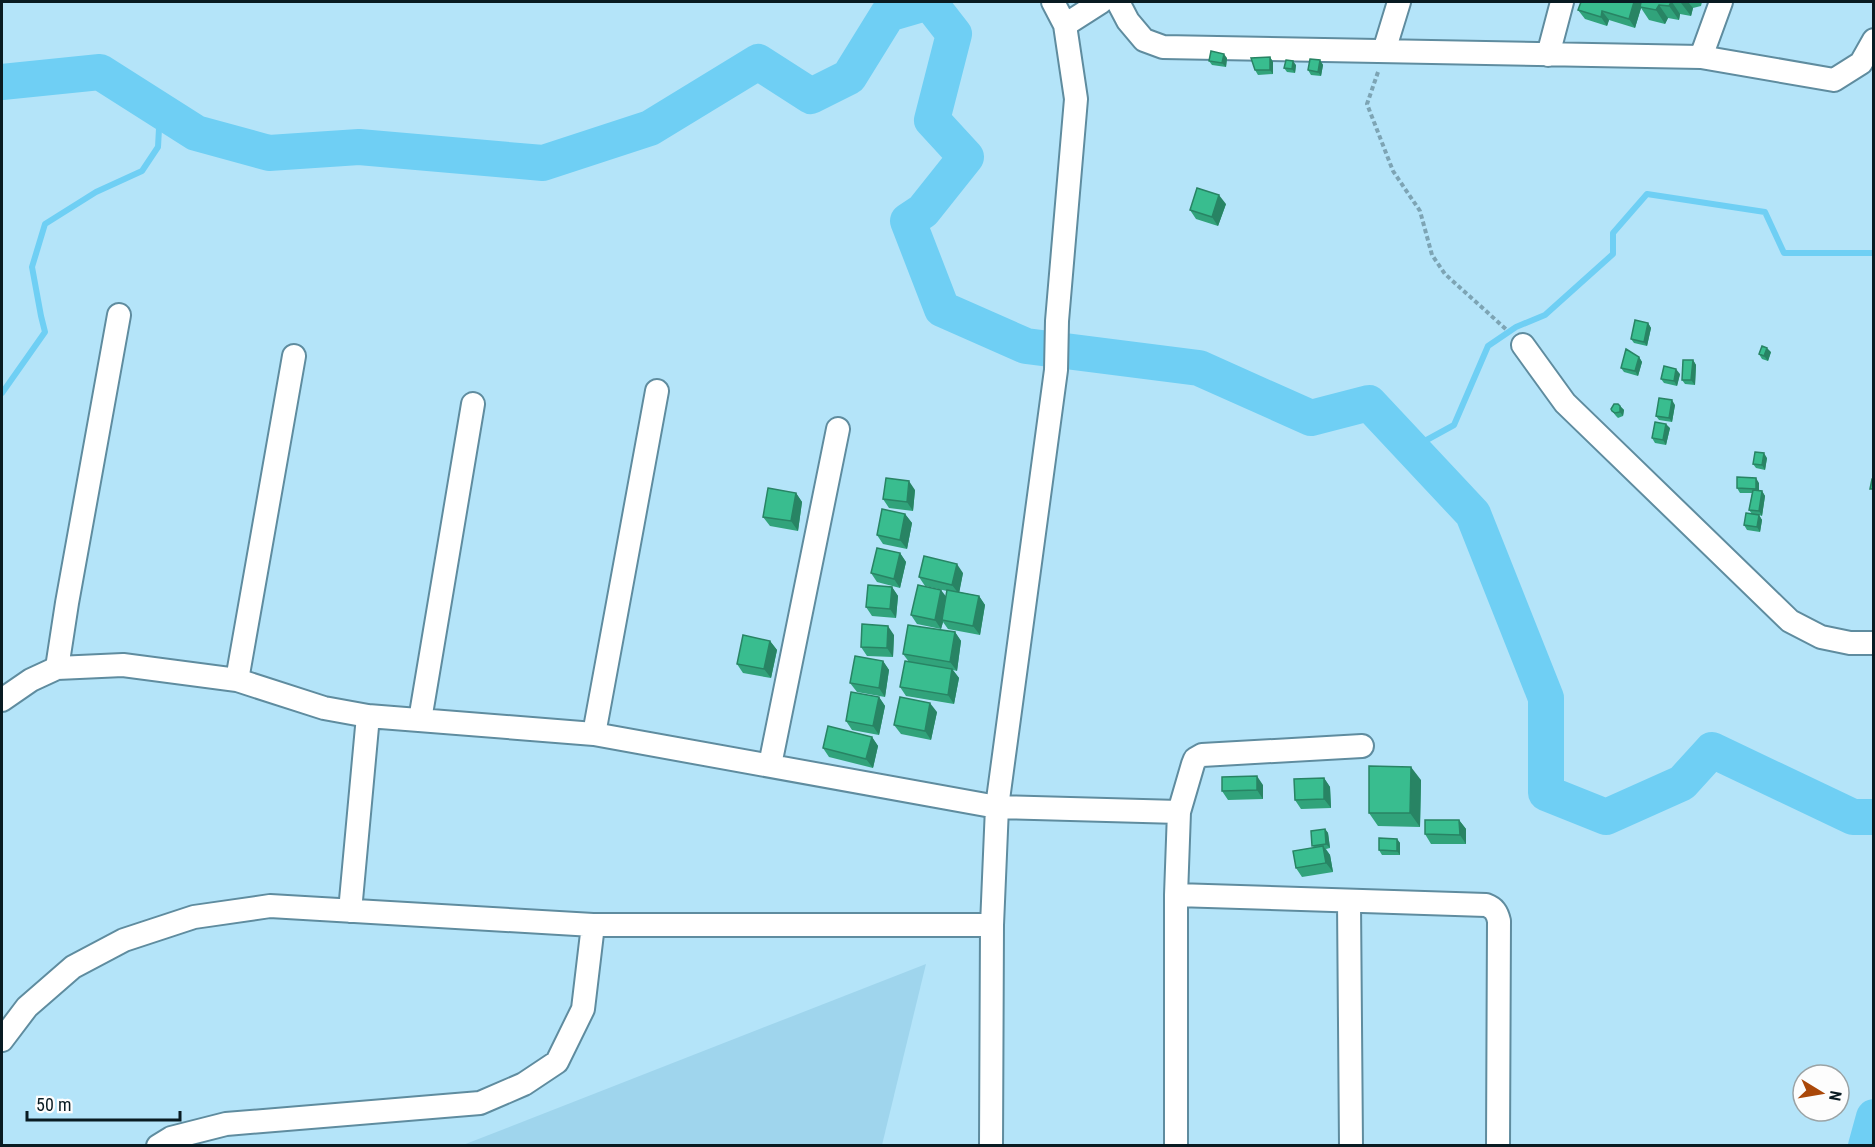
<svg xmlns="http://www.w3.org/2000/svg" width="1875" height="1147" font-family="'Roboto Condensed',sans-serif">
	<rect width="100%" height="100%" fill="#b4e4f9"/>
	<path fill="#9fd5ed" d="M926 964 882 1145H463Z"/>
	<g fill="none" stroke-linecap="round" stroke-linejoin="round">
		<path stroke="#6fcff4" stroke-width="6" d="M2 393 45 332 41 316 32 267 45 224 96 192 142 171 158 147 160 110
			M1412 448 1454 425 1488 346 1516 327 1545 315 1613 254V233L1647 194 1765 212 1784 253H1874"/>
		<path stroke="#6fcff4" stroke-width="36" d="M2 82 100 72 196 133 269 153 359 147 543 163 650 128 758 62 811 96 849 77 888 14 929 2 954 34 932 120 966 157 923 211 908 221 942 309 1026 346 1199 368 1311 418 1369 403 1473 514 1546 698V793L1606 817 1682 783 1712 750 1853 817H1874
			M1866 1146 1874 1117"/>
		<defs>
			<path id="street" d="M1118 2 1128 21 1144 40 1163 47 1701 57 1834 80 1861 63 1874 40
				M1065 25 1101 2
				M1384 51 1399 2
				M1548 55 1562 2
				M1701 57 1721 2
				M1523 345 1565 403 1790 621 1821 637 1850 643H1874
				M57 668 67 603 119 315
				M237 680 294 356
				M2 700 31 680 57 668 123 665 237 680 324 708 368 716 594 734 997 807 1179 812 1193 764 1195 759 1202 755 1362 746
				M420 720 473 404
				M594 734 657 391
				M770 765 838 429
				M1176 895 1486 905C1494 908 1497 912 1499 921L1498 1146
				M1349 902 1351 1146
				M350 911 368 716
				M2 1040 27 1007 73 967 124 940 194 917 270 906 593 925H992
				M158 1146 171 1138 226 1124 480 1103 524 1084 557 1062 583 1009 593 925
				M991 1146 992 925 997 807 1056 370 1057 321 1076 99 1065 25 1053 2
				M1176 1146V895L1179 812"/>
		</defs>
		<use href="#street" stroke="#5f8c9f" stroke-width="26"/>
		<path stroke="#7da4b4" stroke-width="4" stroke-dasharray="4.5 3" stroke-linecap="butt" d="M1378 72 1367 104 1393 171 1420 211 1432 255 1445 274 1508 331"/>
		<use href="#street" stroke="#fff" stroke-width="22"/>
	</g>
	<path fill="#31a37b" d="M1641 2H1702L1701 6 1693 8 1691 16 1680 14 1679 20 1668 18 1665 24 1649 20 1641 8 1635 28 1609 20 1607 26 1585 19 1578 10Z
		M1270 57 1273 62V74L1258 75 1255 70Z
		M1227 58 1226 67 1212 65 1209 61Z
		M1320 60 1323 65 1321 76 1311 75 1308 70Z
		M1296 65 1295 73 1287 72 1284 68Z
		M1226 204 1218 226 1196 219 1190 210Z
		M1648 323 1651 328 1647 346 1634 343 1631 339Z
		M1771 352 1768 361 1762 359 1759 354Z
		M1639 357 1642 362 1638 376 1624 372 1621 368Z
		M1693 360 1696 365 1695 385 1685 384 1682 380Z
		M1680 374 1677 386 1664 383 1661 379Z
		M1675 405 1672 422 1659 420 1656 416Z
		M1620 406 1624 410 1623 416 1618 418 1616 416 1612 411Z
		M1670 428 1666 445 1655 443 1652 438Z
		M1767 458 1765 470 1756 468 1753 464Z
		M1759 483V491H1762L1765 496 1762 516 1759 515 1762 520 1760 532 1747 530 1744 525 1752 514 1749 510 1752 493H1740L1737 488Z
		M915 490 913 511 889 508 883 499Z
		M796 493 802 502 798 531 770 526 763 517Z
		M905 514 912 523 907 549 883 544 877 535Z
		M900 553 906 562 900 588 877 582 871 573Z
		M963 573 959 592 979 596 985 605 980 635 948 629 943 622 941 629 917 624 911 615 946 596 947 591 925 586 919 577Z
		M892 587 898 596 896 618 872 616 866 607Z
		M955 632 961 641 957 671 953 670 959 678 954 704 906 696 900 687 909 662 903 654Z
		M894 635 893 657 867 656 861 647Z
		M770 641 777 650 771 678 743 673 737 664Z
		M883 661 889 670 885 697 857 692 850 683Z
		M879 697 885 706 879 735 852 730 846 721Z
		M937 712 931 740 901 734 894 725Z
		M872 737 878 746 873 768 829 757 823 748Z
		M1324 778 1330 787 1331 808 1301 809 1295 800Z
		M1421 780 1420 827 1378 826 1369 813Z
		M1263 785V799L1228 800 1222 791Z
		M1459 820 1466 829V844H1431L1425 834Z
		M1325 829 1328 833 1330 848 1326 849 1330 855 1333 872 1302 877 1296 868 1314 847 1312 846Z
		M1397 839 1400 843V855H1382L1379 850Z"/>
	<path fill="#288464" d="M1634 2H1640L1642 4 1640 7 1641 8 1635 28 1629 19Z
		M1671 2H1672L1680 14 1679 20 1669 6Z
		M1682 2H1688L1693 8 1691 16 1681 3Z
		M1659 5 1668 18 1665 24 1656 10Z
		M1602 11 1609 20 1607 26 1601 17Z
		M1224 54 1227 58 1226 67 1222 63Z
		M1270 57 1273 62V74L1270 70Z
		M1320 60 1323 65 1321 76 1318 72Z
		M1293 61 1296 65 1295 73 1292 69Z
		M1219 195 1226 204 1218 226 1212 217Z
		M1648 323 1651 328 1647 346 1644 342Z
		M1767 348 1771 352 1768 361 1764 356Z
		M1639 357 1642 362 1638 376 1635 371Z
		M1693 360 1696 365 1695 385 1691 380Z
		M1676 369 1680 374 1677 386 1674 381Z
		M1672 400 1675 405 1672 422 1669 418Z
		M1620 406 1624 410 1623 416 1620 412Z
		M1666 424 1670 428 1666 445 1663 440Z
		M1764 453 1767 458 1765 470 1762 465Z
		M1756 478 1759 483V493L1756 489Z
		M909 481 915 490 913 511 907 502Z
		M1762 491 1765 496 1762 516 1759 511Z
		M796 493 802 502 798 531 791 521Z
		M905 514 912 523 907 549 900 540Z
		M1759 515 1762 520 1760 532 1757 527Z
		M900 553 906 562 900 588 894 579Z
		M957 564 963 573 959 594 952 585Z
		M892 587 898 596 896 618 890 609Z
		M941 590 948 599 942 620 943 622 941 629 935 620Z
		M979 596 985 605 980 635 973 626Z
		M888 626 894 635 893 657 887 648Z
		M955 632 961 641 957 671 950 662Z
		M770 641 777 650 771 678 764 669Z
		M883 661 889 670 885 697 879 688Z
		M952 669 959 678 954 704 948 695Z
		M879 697 885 706 879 735 873 726Z
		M930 703 937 712 931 740 925 731Z
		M872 737 878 746 873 768 866 759Z
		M1411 767 1421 780 1420 827 1410 813Z
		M1257 776 1263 785V799L1257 790Z
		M1324 778 1330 787 1331 808 1324 799Z
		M1459 820 1466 829V844L1460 835Z
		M1325 829 1328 833 1330 848 1326 844Z
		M1397 839 1400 843V855L1397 851Z
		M1323 846 1330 855 1333 872 1326 863Z"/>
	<path fill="#39bd8f" stroke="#288464" stroke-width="1.5" d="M1581 2H1634L1629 19 1602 11 1601 17 1578 10Z
		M1641 2H1671L1669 6 1659 5 1656 10 1640 7Z
		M1211 51 1224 54 1222 63 1209 61Z
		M1270 57V70H1255L1251 58Z
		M1310 59 1320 60 1318 72 1308 70Z
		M1286 60 1293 61 1292 69 1284 68Z
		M1197 188 1219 195 1212 217 1190 210Z
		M1635 320 1648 323 1644 342 1631 339Z
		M1762 346 1767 348 1764 356 1759 354Z
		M1626 349 1639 357 1635 371 1621 368Z
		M1683 360H1693L1691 380H1682Z
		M1664 366 1676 369 1674 381 1661 379Z
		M1659 398 1672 400 1669 418 1656 416Z
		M1614 404H1618L1620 406V412L1615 413 1612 411 1611 409Z
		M1655 422 1666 424 1663 440 1652 438Z
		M1755 452 1764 453 1762 465 1753 464Z
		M1737 477 1756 478V489L1737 488Z
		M886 478 909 481 907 502 883 499Z
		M1872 479H1874V489H1870Z
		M768 488 796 493 791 521 763 517Z
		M1753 490 1762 491 1759 511 1749 510Z
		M882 509 905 514 900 540 877 535Z
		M1746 513 1759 515 1757 527 1744 525Z
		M877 548 900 553 894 579 871 573Z
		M924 556 957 564 952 585 919 577Z
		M868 585 892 587 890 609 866 607Z
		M918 585 941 590 935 620 911 615Z
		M947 590 979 596 973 626 942 620Z
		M862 624 888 626 887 648 861 647Z
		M908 625 955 632 950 662 903 654Z
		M743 635 770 641 764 669 737 664Z
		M855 656 883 661 879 688 850 683Z
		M905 661 952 669 948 695 900 687Z
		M851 692 879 697 873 726 846 721Z
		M900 697 930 703 925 731 894 725Z
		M828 726 872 737 866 759 823 748Z
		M1369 766 1411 767 1410 813H1369Z
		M1257 776V790L1222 791V777Z
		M1324 778V799L1295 800 1294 779Z
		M1425 820H1459L1460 835 1425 834Z
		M1325 829 1326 844 1312 846 1311 831Z
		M1379 838 1397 839V851L1379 850Z
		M1323 846 1326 863 1296 868 1293 851Z"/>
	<rect width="1875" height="1147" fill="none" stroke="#091b22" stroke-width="6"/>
	<g transform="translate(1821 1093) rotate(101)"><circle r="28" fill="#fdfdfd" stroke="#9ba3a5" stroke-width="1.5"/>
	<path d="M0-4.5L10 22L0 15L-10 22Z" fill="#aa4809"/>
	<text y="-9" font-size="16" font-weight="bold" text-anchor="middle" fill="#091b22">N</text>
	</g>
	<path d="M27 1111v9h153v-9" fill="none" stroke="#091b22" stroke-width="3"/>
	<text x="36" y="1111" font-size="18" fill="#091b22" stroke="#fdfdfd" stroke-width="4.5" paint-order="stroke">50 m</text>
</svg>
